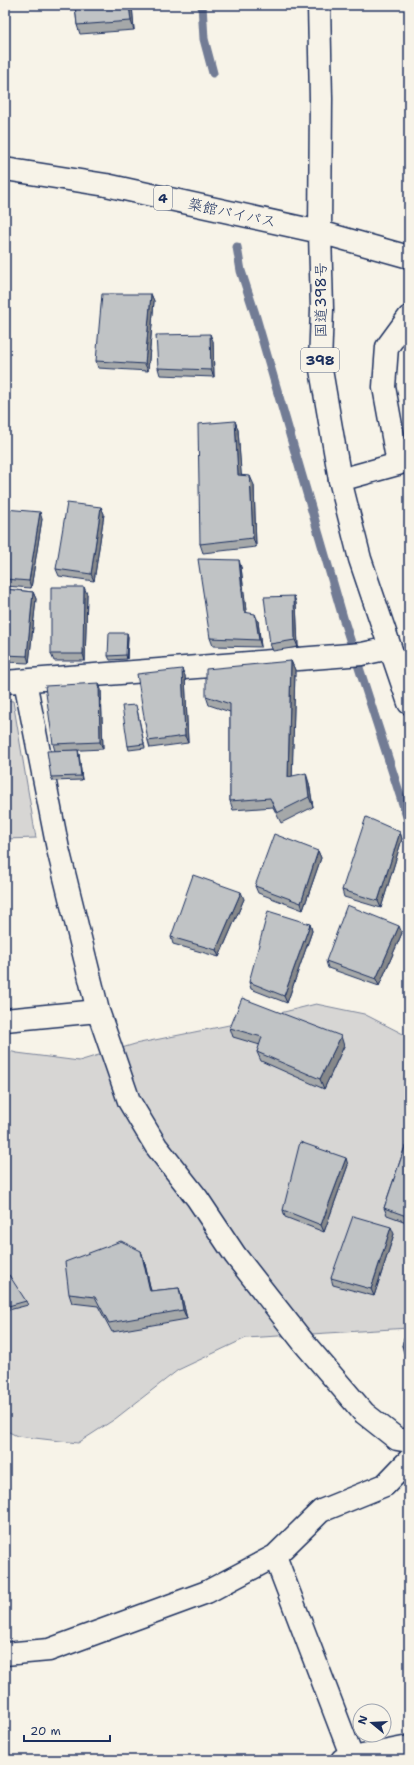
<svg xmlns="http://www.w3.org/2000/svg" width="414" height="1765" font-family="'Shantell Sans','Klee One',sans-serif">
	<rect width="100%" height="100%" fill="#f7f3e8"/>
	<filter id="ink" filterUnits="userSpaceOnUse"><feTurbulence type="fractalNoise" baseFrequency=".025" numOctaves="2"/><feDisplacementMap in="SourceGraphic" scale="8" xChannelSelector="R" yChannelSelector="G"/><feConvolveMatrix kernelMatrix="1 2 1 2 8 2 1 2 1" color-interpolation-filters="sRGB"/></filter>
	<g filter="url(#ink)">
		<path fill="#d7d6d4" stroke="#798299" d="M5 700 13 701 36 838 5 839Z
			M316 1004 364 1014 409 1037V1328L246 1338 178 1370 115 1419 78 1443 17 1436 5 1430V1050L17 1053 79 1061 135 1044 244 1022Z"/>
		<g fill="none" stroke-linecap="round" stroke-linejoin="round">
			<path stroke="#727c95" stroke-width="9" d="M202 5 204 39 213 73
				M237 247 241 271 255 314 344 621 409 823"/>
			<defs>
				<path id="street" d="M340 480 398 464 384 387 387 347 409 317
					M25 681 58 849 98 1011 129 1101 156 1146 197 1198 235 1255 304 1343 364 1413 397 1439 409 1441
					M5 682 362 654 390 648
					M5 1020 98 1011
					M275 1556 353 1760
					M5 1654 49 1650 207 1592 275 1556 321 1511 385 1485 409 1460
					M342 1760 409 1747"/>
				<path id="highway" d="M319 5 321 99 320 232 322 309 320 364 340 480 360 559 409 703
					M5 169 106 185 320 232 409 257"/>
			</defs>
			<use href="#street" stroke="#1b2f5e" stroke-width="25"/>
			<use href="#highway" stroke="#1b2f5e" stroke-width="25"/>
			<use href="#street" stroke="#f7f3e8" stroke-width="22"/>
			<use href="#highway" stroke="#f7f3e8" stroke-width="22"/>
		</g>
		<path fill="#a5a8a9" stroke="#1b2f5e" d="M75 5H132L134 30 80 34 77 25Z
			M151 294 154 301 148 371 98 368 96 361Z
			M213 341 214 377 160 375 158 368Z
			M235 421 238 430 241 475 254 485 256 547 203 553 200 544Z
			M101 507 104 514 94 581 59 576 56 569Z
			M5 509 42 519 31 588 5 586Z
			M241 567 246 612 258 621 261 647 213 646 210 638Z
			M5 589 33 592 36 599 29 663 5 662Z
			M87 594 85 661H54L51 654Z
			M294 596 296 603 298 647 273 651 270 644Z
			M127 633 128 637 127 659 110 660 108 656Z
			M291 661 295 670 292 776 309 783 313 807 281 823 273 807 233 810 230 801V712L209 705 206 696Z
			M182 669 185 676 188 743 150 748 148 741Z
			M99 683 101 690 103 749 62 751 79 754 82 780 53 781 51 777 55 751 53 744Z
			M137 709 145 748 129 750 128 746Z
			M400 832 402 839 381 908 344 897 342 890Z
			M318 851 321 858 303 910 258 893 255 886Z
			M244 899 219 957 173 944 171 937Z
			M310 924 312 931 287 1003 251 989 249 982Z
			M402 933 379 986 328 968 326 961Z
			M230 1028 344 1046 324 1089 261 1061 257 1052 260 1045 233 1037Z
			M409 1135V1223L387 1215 384 1208Z
			M348 1165 324 1232 285 1217 283 1210Z
			M394 1234 374 1296 333 1285 331 1278Z
			M141 1251 144 1260 151 1291 179 1288 182 1298 187 1319 112 1332 98 1306 72 1303 69 1294Z
			M5 1276 26 1301 28 1305 5 1311Z
			M409 1320V1354L404 1353 402 1346Z"/>
		<path fill="#86888a" stroke="#1b2f5e" d="M129 5H132L134 30 131 21Z
			M151 294 154 301 148 371 145 364Z
			M210 334 213 341 214 377 211 370Z
			M235 421 238 430 242 484 238 475Z
			M250 476 254 485 256 547 253 538Z
			M101 507 104 514 94 581 91 574Z
			M40 512 42 519 31 588 29 581Z
			M239 560 241 567 247 619 244 612Z
			M84 587 87 594 85 661 83 654Z
			M33 592 36 599 29 663 27 656Z
			M294 596 296 603 298 647 295 640Z
			M255 614 258 621 261 647 259 640Z
			M127 633 128 637 127 659 126 655Z
			M291 661 295 670 292 786 288 777Z
			M182 669 185 676 188 743 185 736Z
			M99 683 101 690 103 749 100 742Z
			M78 750 79 754 82 780 81 776Z
			M306 773 309 783 313 807 309 797Z
			M400 832 402 839 381 908 378 901Z
			M318 851 321 858 303 910 301 903Z
			M241 892 244 899 219 957 216 950Z
			M310 924 312 931 287 1003 284 996Z
			M399 926 402 933 379 986 376 979Z
			M341 1036 344 1046 324 1089 320 1079Z
			M346 1158 348 1165 324 1232 321 1225Z
			M391 1227 394 1234 374 1296 371 1289Z
			M141 1251 144 1260 153 1300 150 1291Z
			M179 1288 182 1298 187 1319 183 1310Z"/>
		<path fill="#c0c3c5" stroke="#1b2f5e" d="M75 5H129L131 21 77 25Z
			M102 294H151L145 364 96 361Z
			M210 334 211 370 158 368 156 335Z
			M235 421 238 475 250 476 253 538 200 544 198 424Z
			M67 503 101 507 91 574 56 569Z
			M5 509 40 512 29 581 5 579Z
			M198 559 239 560 244 612 255 614 259 640 210 638Z
			M51 587H84L83 654H51Z
			M5 589 33 592 27 656 5 655Z
			M294 596 295 640 270 644 264 597Z
			M109 633H127L126 655 108 656Z
			M291 661 288 777 306 773 309 797 277 813 270 798 230 801V704L206 696V669Z
			M182 669 185 736 148 741 137 674Z
			M99 683 100 742 53 744 45 686Z
			M136 705 144 744 128 746 122 706Z
			M78 750 81 776 51 777 47 751Z
			M366 817 400 832 378 901 342 890Z
			M274 834 318 851 301 903 255 886Z
			M193 875 241 892 216 950 171 937Z
			M347 905 399 926 376 979 326 961Z
			M268 911 310 924 284 996 249 982Z
			M242 998 341 1036 320 1079 257 1052 262 1037 230 1028Z
			M409 1135V1217L384 1208Z
			M300 1142 346 1158 321 1225 283 1210Z
			M353 1216 391 1227 371 1289 331 1278Z
			M121 1241 141 1251 150 1291 179 1288 183 1310 109 1323 95 1297 69 1294 65 1262Z
			M9 1275 26 1301 5 1307V1276Z
			M409 1320V1348L402 1346Z"/>
	</g>
	<g text-anchor="middle" stroke-width="4" stroke-linejoin="round" paint-order="stroke">
		<g fill="#f7f3e8" stroke="#5d6a87" stroke-width="1">
			<rect x="154" y="186" width="18" height="24" rx="3"/>
			<rect x="301" y="348" width="38" height="24" rx="3"/>
		</g>
		<g font-size="14" font-weight="bold" fill="#1b2f5e">
			<text x="163" y="203">4</text>
			<text x="320" y="365">398</text>
		</g>
		<g font-size="15" fill="#1b2f5e" stroke="#f7f3e8">
			<text transform="translate(232 213) rotate(12)" y="5">築館バイパス</text>
			<text transform="translate(321 300) rotate(-90)" y="5">国道398号</text>
		</g>
	</g>
	<rect width="414" height="1765" fill="none" stroke="#f7f3e8" stroke-width="20"/>
	<rect x="10" y="10" width="394" height="1745" fill="none" stroke="#1b2f5e" stroke-width="1.5" filter="url(#ink)"/>
	<g transform="translate(372 1723) rotate(288)"><circle r="19" fill="#f7f3e8" stroke="#9fa5b1"/>
	<path d="M0-3L7 15L0 10L-7 15Z" fill="#1b2f5e"/>
	<text y="-6" font-size="11" font-weight="bold" text-anchor="middle" fill="#1b2f5e">N</text>
	</g>
	<path d="M24 1735v6h86v-6" fill="none" stroke="#1b2f5e" stroke-width="2"/>
	<text x="30" y="1735" font-size="12" fill="#1b2f5e" stroke="#f7f3e8" stroke-width="3" paint-order="stroke">20 m</text>
</svg>
